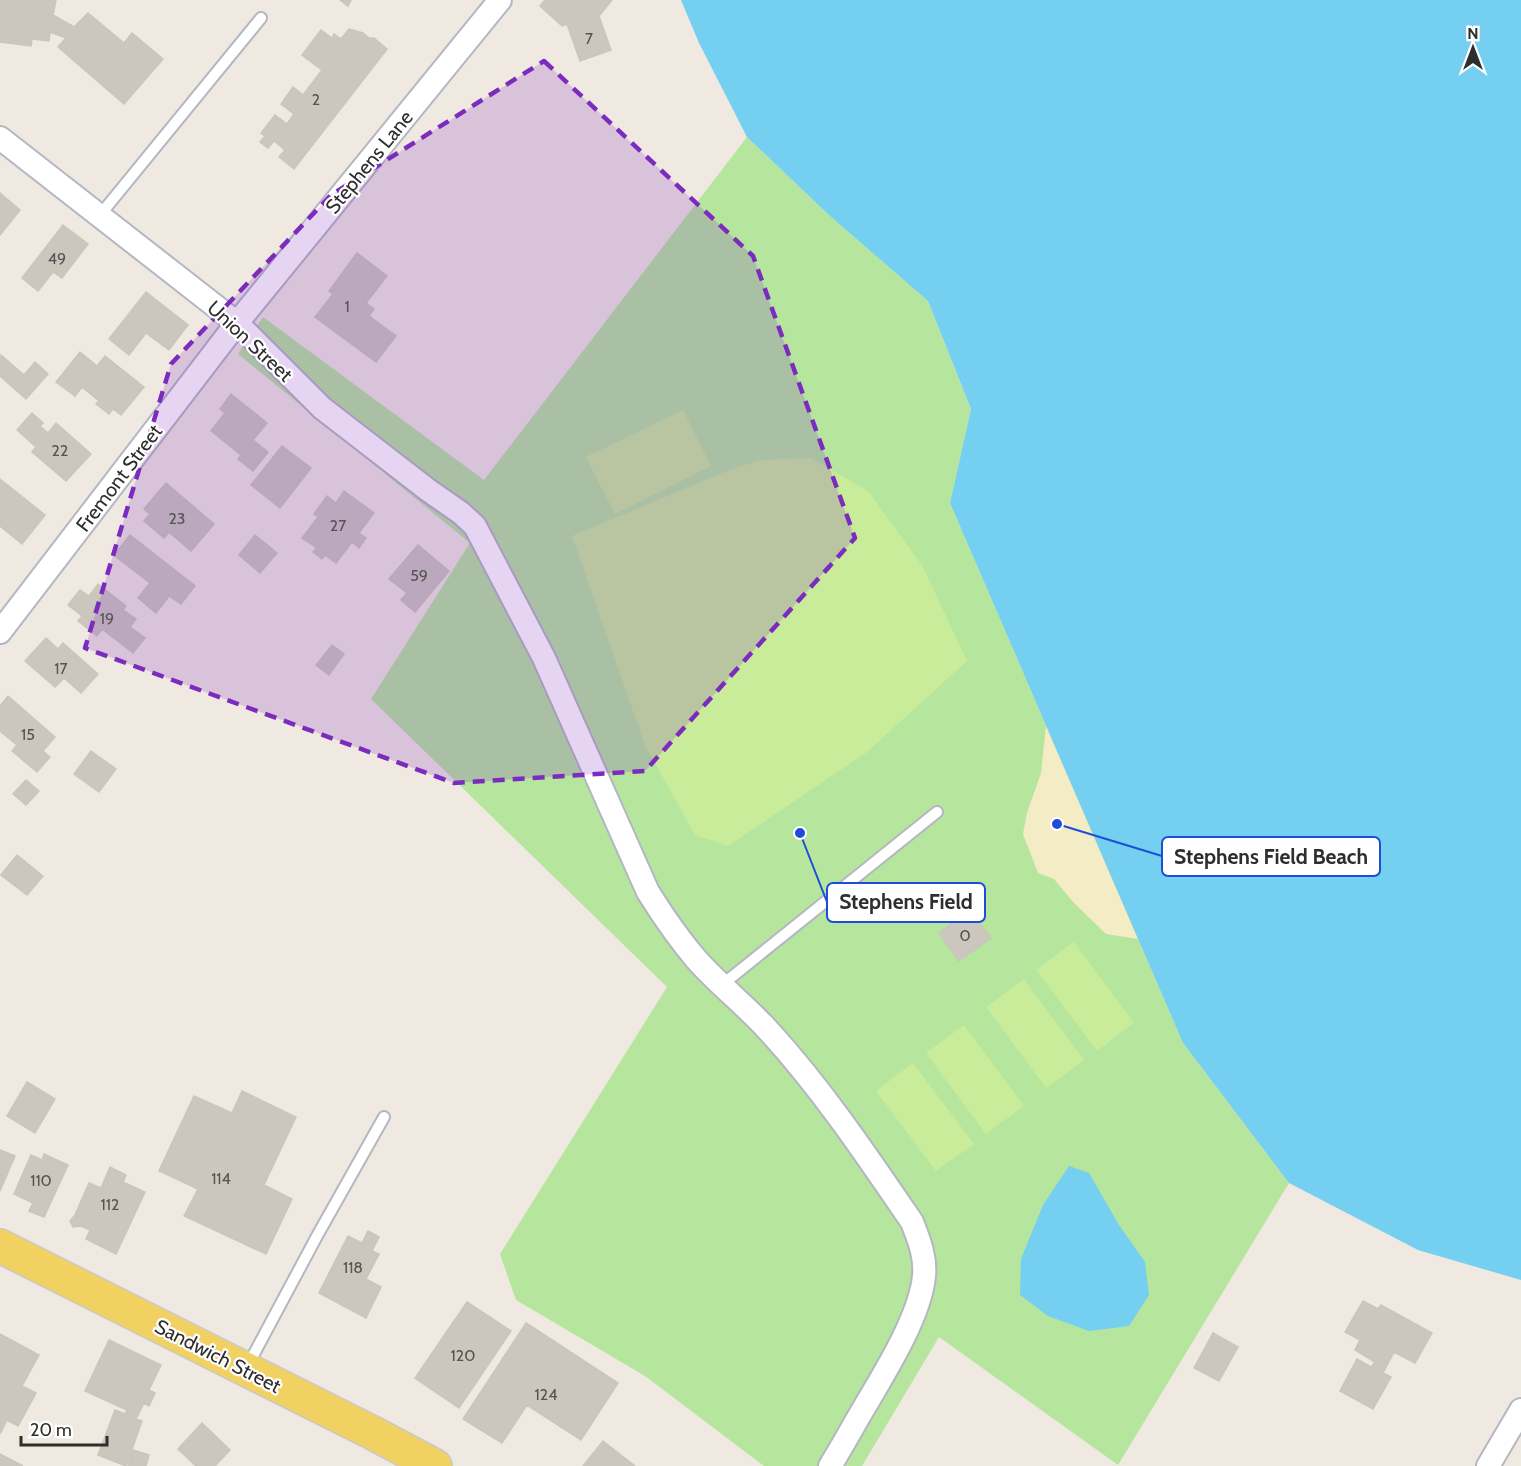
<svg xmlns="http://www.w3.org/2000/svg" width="1521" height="1466" font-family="Cabin,sans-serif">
	<rect width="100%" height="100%" fill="#efe9e1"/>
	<path fill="#b6e59e" d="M747 137 830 216 928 301 971 409 950 503 1183 1043 1289 1183 1118 1465 939 1337 862 1466H764L645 1376 516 1300 500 1254 667 987 371 699 470 543 238 354 263 317 484 480Z"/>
	<path fill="#f3ecc5" d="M1046 726 1138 939 1106 934 1073 902 1054 879 1038 873 1023 834 1027 813 1041 773Z"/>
	<path fill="#c9ec9a" d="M683 410 711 466 615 514 586 457Z
		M811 458 869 492 923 567 967 661 867 752 728 846 695 835 645 745 572 536 727 471 760 460Z
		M1074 942 1134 1023 1097 1051 1036 970Z
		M1024 979 1084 1060 1046 1088 986 1007Z
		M964 1025 1024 1106 986 1134 926 1053Z
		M913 1063 974 1144 936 1171 876 1091Z"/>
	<path fill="#75cff0" d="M681 0H1521V1280L1418 1250 1289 1183 1183 1043 950 503 971 409 928 301 830 216 747 137 699 43Z
		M1069 1166 1089 1173 1119 1225 1145 1262 1149 1295 1129 1326 1089 1331 1048 1316 1020 1295 1021 1259 1043 1205Z"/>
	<path fill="#cbc7bf" stroke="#cbc5ba" stroke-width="1.5" d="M0 0H56L53 15 74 27 88 13 124 43 132 33 163 59 124 104 58 47 66 38 50 32 49 41 32 39 31 46 0 42Z
		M340 0H351L348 6Z
		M545 0H612L599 16 611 50 580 61 567 24 562 26 540 6Z
		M349 29 363 33 369 38H374L387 49 294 169 279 157 285 150 274 141 268 148 260 142 265 136 261 133 275 115 287 124 294 114 281 104 293 87 303 95 322 70 302 55 321 30 332 38 334 34 341 39Z
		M0 193 20 210 0 235Z
		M63 225 88 244 62 278 53 272 38 291 22 278Z
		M357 253 387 276 366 303 374 309 369 316 396 336 376 362 315 317 333 294 329 291Z
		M146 292 188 325 169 350 146 333 129 355 109 339Z
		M80 352 97 366 105 356 144 387 121 415 113 409 109 414 96 404 99 401 82 387 75 396 56 382Z
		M1 355 24 375 35 362 48 374 26 399 0 376Z
		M231 394 267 423 253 440 268 452 253 471 238 459 241 455 211 431 225 413 220 409Z
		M32 413 43 423 40 426 48 433 56 423 91 454 66 481 32 452 36 447 17 430Z
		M282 446 311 468 280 508 251 485Z
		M0 479 45 515 22 544 0 526Z
		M166 483 214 524 191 551 169 532 164 538 144 521 150 514 144 509Z
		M344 491 374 513 359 533 366 538 359 548 352 542 336 563 325 555 322 559 313 552 317 548 302 538 318 517 314 514 327 496 336 503Z
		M130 535 195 586 181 604 169 596 156 613 138 598 150 583 114 555Z
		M255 535 277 553 260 573 239 555Z
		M418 545 449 571 415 612 401 600 407 593 389 579Z
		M98 584 126 606 123 610 136 619 130 627 145 638 133 653 102 629 97 636 78 621 82 616 68 605 80 590 89 596Z
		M46 638 58 649 63 643 98 674 81 693 64 678 55 687 25 661Z
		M332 645 344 654 329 675 316 665Z
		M8 696 55 737 43 751 50 757 37 772 12 751 17 745 0 731V706Z
		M91 751 116 769 99 792 74 774Z
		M26 780 39 791 26 805 13 794Z
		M17 855 43 876 27 895 1 875Z
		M970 910 991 938 959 961 939 933Z
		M27 1082 55 1099 35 1133 7 1116Z
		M242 1091 296 1117 264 1185 292 1199 266 1254 184 1216 198 1189 159 1171 194 1096 232 1113Z
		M0 1150 15 1156 0 1191Z
		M44 1154 68 1165 44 1217 29 1211 33 1203 14 1194 31 1155 42 1160Z
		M110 1167 126 1175 123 1182 145 1192 116 1254 86 1239 90 1230 81 1226 73 1227 70 1221 75 1215 89 1183 101 1188Z
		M368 1231 379 1237 372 1251 379 1254 366 1279 381 1287 366 1318 319 1293 348 1236 362 1243Z
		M1363 1301 1378 1309 1381 1305 1432 1333 1415 1363 1394 1352 1383 1373 1391 1377 1373 1409 1340 1391 1357 1359 1371 1367 1375 1362 1355 1350 1360 1340 1345 1332Z
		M467 1302 511 1331 459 1408 415 1378Z
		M526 1323 618 1383 581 1440 527 1405 502 1443 463 1419Z
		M1213 1333 1238 1347 1219 1381 1194 1368Z
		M0 1334 39 1355 22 1386 36 1393 18 1426 7 1420 0 1434Z
		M109 1340 161 1365 149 1390 155 1393 149 1406 144 1403 136 1419 142 1421 126 1466 98 1455 115 1410 125 1414 127 1410 85 1391Z
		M202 1423 230 1450 215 1466H196L178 1449Z
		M603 1441 635 1466H583Z
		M133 1450 149 1455 146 1466H128Z
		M0 1454 23 1466H0Z"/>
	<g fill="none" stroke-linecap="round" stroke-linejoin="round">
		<defs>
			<path id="lane" d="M100 215 261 18
				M723 984 937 812
				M247 1367 317 1236 384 1117"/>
			<path id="street" d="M0 138 237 323 322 408 428 490 461 513 475 526 544 658 648 892C663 916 678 938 696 959 718 984 745 1005 767 1029 822 1089 867 1156 912 1222 919 1240 926 1257 924 1276 920 1319 880 1380 858 1418 849 1434 840 1450 830 1466
				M0 632 237 323 500 0
				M1488 1466 1521 1410"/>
			<path id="primary" d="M0 1246 373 1433 435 1466"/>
		</defs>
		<use href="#lane" stroke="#b4b7c1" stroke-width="14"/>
		<use href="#street" stroke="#b4b7c1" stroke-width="26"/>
		<use href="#primary" stroke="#c9c9c9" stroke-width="36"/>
		<use href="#lane" stroke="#fff" stroke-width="10"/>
		<use href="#street" stroke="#fff" stroke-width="22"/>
		<use href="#primary" stroke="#f2d163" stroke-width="33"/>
	</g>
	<path fill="#7b2cbf" fill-opacity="0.2" stroke="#7b2cbf" stroke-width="4.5" stroke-dasharray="12 8" stroke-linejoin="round" d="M544 61 753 256 855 538 645 771 454 783 85 648 171 364 331 195Z"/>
	<g text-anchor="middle" stroke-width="4.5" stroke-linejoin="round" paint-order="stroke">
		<g font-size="16" fill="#555452">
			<text x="589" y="44">7</text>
			<text x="316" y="105">2</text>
			<text x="57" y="264">49</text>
			<text x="347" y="312">1</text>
			<text x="60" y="456">22</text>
			<text x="177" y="524">23</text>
			<text x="338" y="531">27</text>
			<text x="419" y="581">59</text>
			<text x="107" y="624">19</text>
			<text x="61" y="674">17</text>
			<text x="28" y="740">15</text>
			<text x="965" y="941">0</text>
			<text x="221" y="1184">114</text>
			<text x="41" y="1186">110</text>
			<text x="110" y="1210">112</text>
			<text x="353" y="1273">118</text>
			<text x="463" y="1361">120</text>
			<text x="546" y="1400">124</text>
		</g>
		<g font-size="20" fill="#2e2e2e" stroke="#fff">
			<text transform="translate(369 162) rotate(-51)" y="7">Stephens Lane</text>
			<text transform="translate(250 341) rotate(43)" y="7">Union Street</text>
			<text transform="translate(119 478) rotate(-53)" y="7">Fremont Street</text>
			<text transform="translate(218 1356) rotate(27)" y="7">Sandwich Street</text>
		</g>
	</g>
	<path fill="none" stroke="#1d4ed8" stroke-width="2" d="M1057 824L1162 856M800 833L827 902"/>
	<g fill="#1d4ed8" stroke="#fff" stroke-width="2">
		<circle cx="1057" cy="824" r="6"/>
		<circle cx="800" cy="833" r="6"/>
	</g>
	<g fill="#fff" stroke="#1d4ed8" stroke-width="2">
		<rect x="1162" y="837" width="218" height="39" rx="6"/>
		<rect x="827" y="883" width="158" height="39" rx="6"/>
	</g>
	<g font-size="21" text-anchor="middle" font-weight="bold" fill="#2e2e2e">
		<text x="1271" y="864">Stephens Field Beach</text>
		<text x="906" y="909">Stephens Field</text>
	</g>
	<g transform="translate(1473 48)" stroke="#ffffff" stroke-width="4.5" paint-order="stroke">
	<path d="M0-4.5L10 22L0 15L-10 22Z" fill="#2e2e2e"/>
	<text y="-9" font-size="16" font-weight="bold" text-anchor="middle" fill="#2e2e2e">N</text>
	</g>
	<path d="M21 1436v9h86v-9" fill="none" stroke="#2e2e2e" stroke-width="3"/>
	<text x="30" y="1436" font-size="18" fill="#2e2e2e" stroke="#ffffff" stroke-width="4.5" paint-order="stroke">20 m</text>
</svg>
